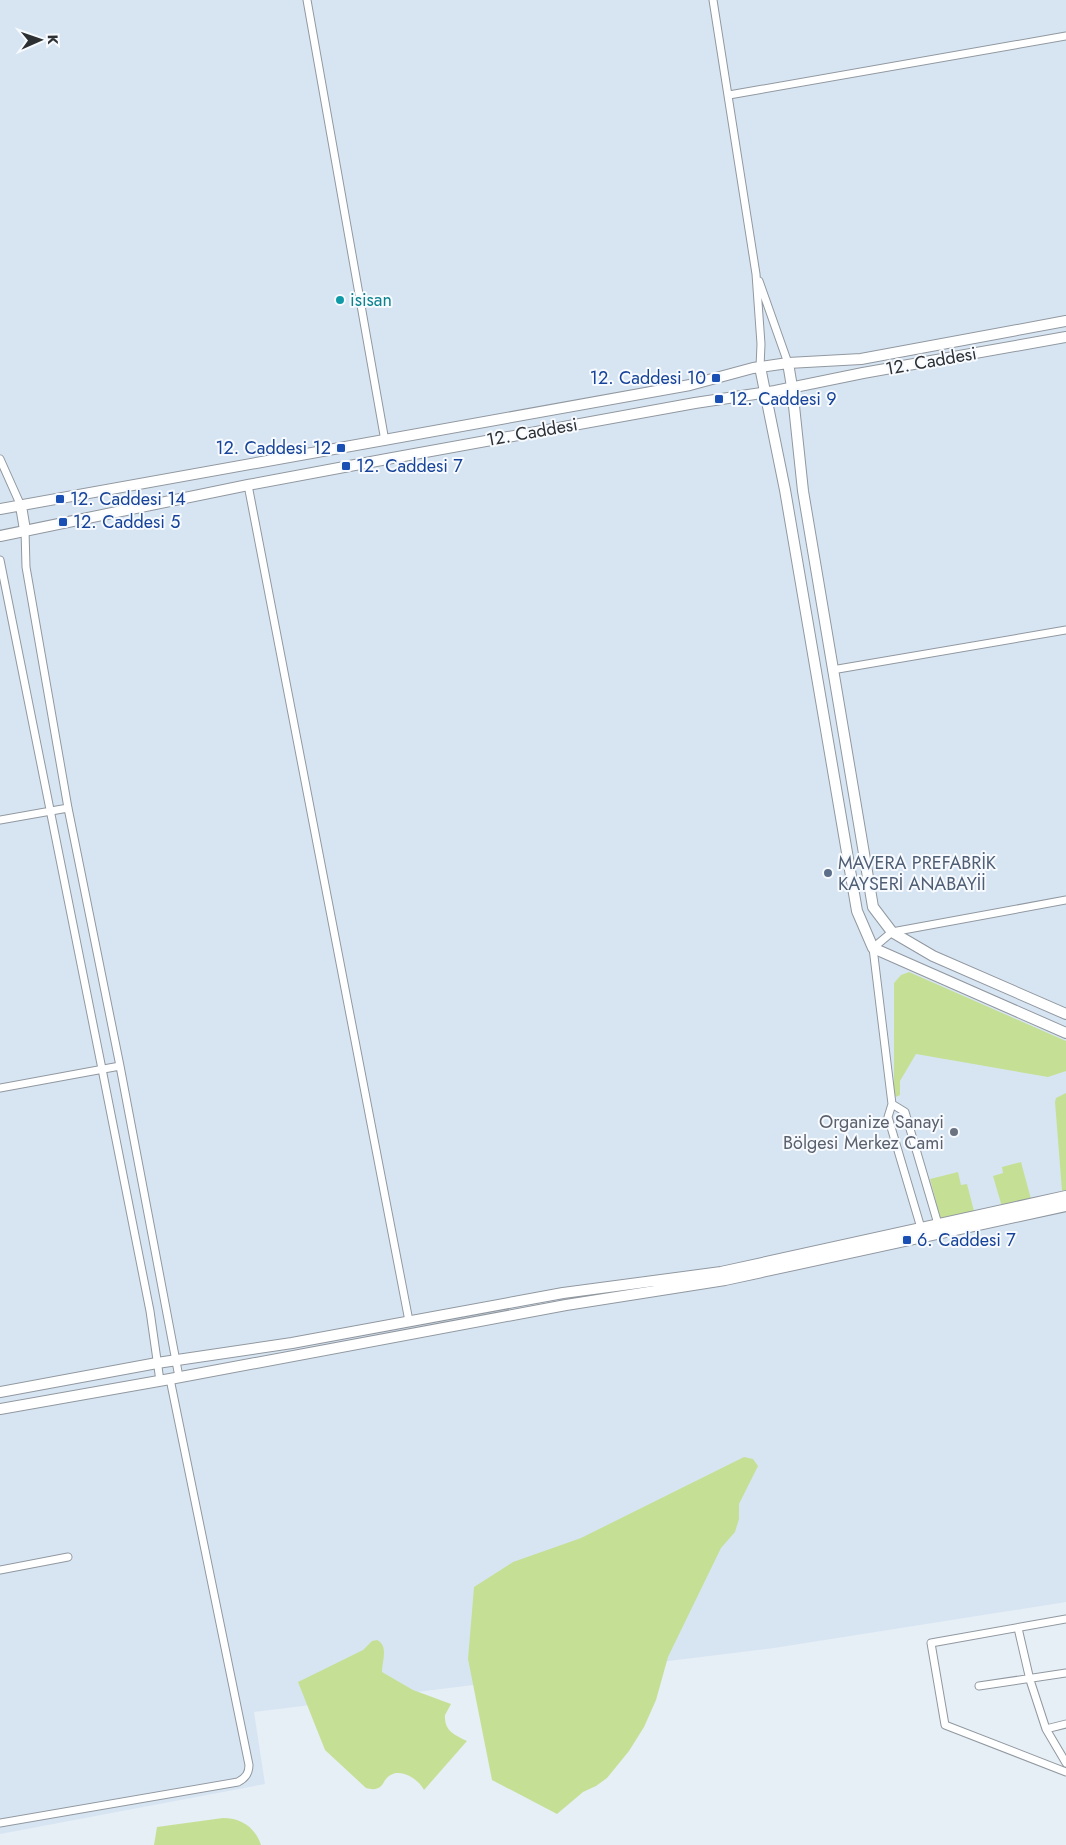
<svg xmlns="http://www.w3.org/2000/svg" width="1066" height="1845" font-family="Jost,sans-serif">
	<rect width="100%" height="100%" fill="#e6eef6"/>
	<path fill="#d7e5f3" d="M0 0H1066V1602L774 1648 254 1712 265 1784 0 1834Z"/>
	<path fill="#c5e095" d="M909 972 1066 1041V1071L1048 1077 916 1054 900 1081V1095L896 1097 894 1093V983L901 975Z
		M1066 1093V1190L1062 1191 1055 1102 1056 1098Z
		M1021 1162 1031 1199 1002 1207 993 1176 1003 1173 1002 1167Z
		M958 1172 961 1185 967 1184 974 1211 941 1220 930 1179Z
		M744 1457 753 1459 758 1466 739 1504V1519L735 1532 721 1548 668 1657 656 1700 644 1727 629 1751 607 1778 596 1786 583 1792 557 1814 492 1780 468 1659 474 1587 513 1562 581 1538Z
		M377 1640C389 1646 382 1661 382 1672L413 1690 451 1704 445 1715C444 1731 455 1735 467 1741L424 1790C418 1778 397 1765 386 1779 383 1782 383 1786 378 1788 374 1790 370 1789 366 1788L325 1750 298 1682 363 1650 372 1641Z
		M223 1818C241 1818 255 1827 261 1845H154L157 1827Z"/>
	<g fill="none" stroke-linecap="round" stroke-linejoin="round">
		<defs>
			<path id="street" d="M307 0 385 441
				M713 0 756 274 761 344 760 367
				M729 95 1066 36
				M759 281 788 363
				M0 459 21 506
				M248 485 409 1321
				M25 530 26 567 68 808 120 1066 179 1377
				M0 560 102 1069 150 1311 160 1381
				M832 670 1066 630
				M0 820 68 808
				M0 1088 120 1066
				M892 1104 905 1112 938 1224
				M921 1228 888 1117 892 1104 873 948 892 932 1066 900
				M0 1570 68 1557
				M1066 1619 931 1643 945 1725 1066 1772
				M1018 1628 1030 1680 1046 1729 1066 1763
				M979 1686 1066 1673
				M1046 1729 1066 1724
				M0 1823 238 1782C246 1778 249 1773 249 1765L170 1379"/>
			<path id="secondary" d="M788 363 792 387 803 491 873 907 892 932 933 956 1066 1014
				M760 367 785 490 857 911 873 948 1066 1033
				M21 506 25 530
				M0 509 690 385 753 368 788 363 861 359 1066 321
				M0 536 248 485 387 459 695 403 775 391 863 373 1066 337
				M0 1392 157 1363 292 1343 563 1293 721 1272 1066 1196
				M0 1409 170 1379 566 1305 725 1280 1066 1206"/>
		</defs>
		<use href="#street" stroke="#9198a0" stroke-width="9"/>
		<use href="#secondary" stroke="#9198a0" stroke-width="12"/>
		<use href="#street" stroke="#fff" stroke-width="7"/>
		<use href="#secondary" stroke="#fff" stroke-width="10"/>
	</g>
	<circle fill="#0f9aa8" stroke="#f7fafe" stroke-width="2" cx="340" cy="300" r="5"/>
	<g fill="#1a4fb4" stroke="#f7fafe" stroke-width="2">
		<rect x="711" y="373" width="10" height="10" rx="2.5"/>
		<rect x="714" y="394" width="10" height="10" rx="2.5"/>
		<rect x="336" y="443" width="10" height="10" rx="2.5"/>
		<rect x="341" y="461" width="10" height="10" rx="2.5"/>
		<rect x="55" y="494" width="10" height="10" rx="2.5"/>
		<rect x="58" y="517" width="10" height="10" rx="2.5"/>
		<rect x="902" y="1235" width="10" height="10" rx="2.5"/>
	</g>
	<circle fill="#5c6f8a" stroke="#f7fafe" stroke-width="2" cx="828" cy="873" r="5"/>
	<circle fill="#6b7280" stroke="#f7fafe" stroke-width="2" cx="954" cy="1132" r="5"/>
	<g text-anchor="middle" stroke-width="4" stroke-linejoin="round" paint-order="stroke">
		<g font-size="18" fill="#0d838f" stroke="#f7fafe" text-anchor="start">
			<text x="350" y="306">isisan</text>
		</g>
		<g font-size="18" fill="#2d3033" stroke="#f7fafe">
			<text transform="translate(931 361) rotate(-10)" y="6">12. Caddesi</text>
			<text transform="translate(532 432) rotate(-10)" y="6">12. Caddesi</text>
		</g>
		<g font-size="18" fill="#164399" stroke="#f7fafe" text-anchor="start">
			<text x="706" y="384" text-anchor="end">12. Caddesi 10</text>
			<text x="729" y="405">12. Caddesi 9</text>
			<text x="331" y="454" text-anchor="end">12. Caddesi 12</text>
			<text x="356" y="472">12. Caddesi 7</text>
			<text x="70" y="505">12. Caddesi 14</text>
			<text x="73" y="528">12. Caddesi 5</text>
			<text x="917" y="1246">6. Caddesi 7</text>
		</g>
		<g font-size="18" fill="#4e5e75" stroke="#f7fafe" text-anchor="start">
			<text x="838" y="869">MAVERA PREFABRİK<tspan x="838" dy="21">KAYSERİ ANABAYİİ</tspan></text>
		</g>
		<g font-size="18" fill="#5b616d" stroke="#f7fafe" text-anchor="end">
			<text x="944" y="1128">Organize Sanayi<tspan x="944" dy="21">Bölgesi Merkez Cami</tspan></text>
		</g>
	</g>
	<g transform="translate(40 40) rotate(88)" stroke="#f7fafe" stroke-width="4" paint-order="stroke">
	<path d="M0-4L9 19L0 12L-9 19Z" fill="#2d3033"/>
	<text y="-8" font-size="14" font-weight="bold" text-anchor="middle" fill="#2d3033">K</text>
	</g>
</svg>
